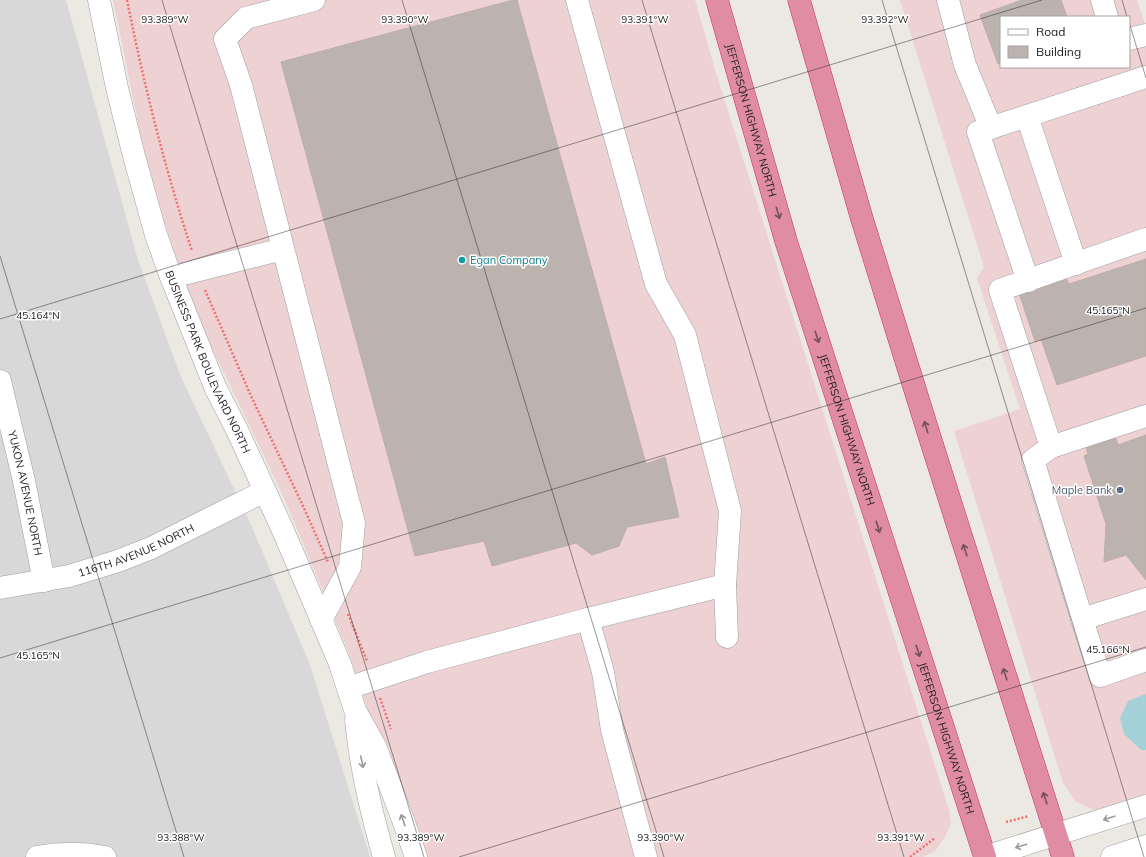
<svg xmlns="http://www.w3.org/2000/svg" width="1146" height="857" font-family="Mulish,sans-serif">
	<rect width="100%" height="100%" fill="#ece8e2"/>
	<path fill="#d9d8d8" d="M0 0H66L138 260 181 377 252 527 310 665 370 857H0Z"/>
	<path fill="#edd1d3" fill-rule="evenodd" d="M113 0H695L716 73 949 810 951 823 945 837 935 851 923 857H417L348 651 284 498 192 306 148 172Z
		M900 0H1137L1146 28V794L1094 810 1076 802 1063 783 954 431 1020 409 977 278 984 267ZM1001 17H1129V67H1001Z"/>
	<path fill="#a4d1d8" d="M1146 694V750H1141L1124 734 1120 718 1128 701Z"/>
	<path fill="#bcb3ae" stroke="#bdada5" d="M513 0H517L646 464 665 457 679 517 627 527 619 546 592 555 576 543 492 566 484 541 415 556 281 62Z
		M1022 0H1061L1067 17H1001V63L998 64 980 15Z
		M1146 259V356L1057 385 1041 339 1035 341 1019 293 1066 278 1069 284Z
		M1146 435V580L1126 555 1104 562 1106 524 1084 456 1088 454 1086 447 1116 438 1118 445Z"/>
	<g fill="none" stroke-linecap="round" stroke-linejoin="round">
		<defs>
			<g id="minor">
				<path id="s1" d="M99 0 117 88 134 156 156 235 171 277 216 389 237 430 281 526 310 593 340 664 355 710 375 746 402 817 416 857"/>
				<path d="M314 0 246 18 225 39 241 85 354 523 350 567 321 620"/>
				<path d="M577 0 656 284 685 335 730 511 725 585 727 637"/>
				<path d="M948 0 965 65 991 128"/>
				<path d="M1102 0 1107 17"/>
				<path d="M1129 39 1146 35"/>
				<path d="M1027 116 1076 264"/>
				<path d="M171 277 283 249"/>
				<path d="M1028 281 978 132 1146 77"/>
				<path id="s2" d="M0 381 24 481 44 581"/>
				<path d="M1146 416 1051 447 1033 460 1082 619 1146 599"/>
				<path d="M1051 447 1000 290 1146 239"/>
				<path id="s3" d="M0 588 69 576 118 561 151 548 265 491"/>
				<path d="M1082 619 1100 676 1146 660"/>
				<path d="M348 688 427 662 588 619"/>
				<path d="M356 719C360 765 371 812 384 857"/>
				<path d="M37 857C58 853 84 853 105 857"/>
				<path d="M646 857 612 730 603 672 588 619 725 585"/>
				<path d="M985 857 1146 806"/>
				<path d="M1112 857 1146 846"/>
			</g>
			<g id="highway">
				<path id="s4" d="M717 0 786 241 985 857"/>
				<path d="M799 0 862 219 931 441 1063 857"/>
			</g>
		</defs>
		<use href="#minor" stroke="#9f9f9f" stroke-width="23"/>
		<use href="#highway" stroke="#ca2f72" stroke-width="23"/>
		<path stroke="#f0706f" stroke-width="2.5" stroke-dasharray="2 2" stroke-linecap="butt" d="M127 0C144 85 165 169 192 251
			M205 290 251 396 303 506 328 562
			M348 614 367 661
			M380 698 391 729
			M1006 822 1029 816
			M910 857 935 838"/>
		<use href="#minor" stroke="#fff" stroke-width="22"/>
		<use href="#highway" stroke="#e08da4" stroke-width="22"/>
	</g>
	<defs><path id="oneway-shaft" d="M-6 0H5M1.5-3L5.5 0L1.5 3" fill="none" stroke-width="1.6" stroke-linecap="round" stroke-linejoin="round"/></defs>
	<g stroke="#744e59">
		<use href="#oneway-shaft" transform="translate(778 213) rotate(74)"/>
		<use href="#oneway-shaft" transform="translate(817 337) rotate(72)"/>
		<use href="#oneway-shaft" transform="translate(926 427) rotate(-107)"/>
		<use href="#oneway-shaft" transform="translate(878 527) rotate(72)"/>
		<use href="#oneway-shaft" transform="translate(965 550) rotate(-108)"/>
		<use href="#oneway-shaft" transform="translate(918 651) rotate(72)"/>
		<use href="#oneway-shaft" transform="translate(1005 674) rotate(-108)"/>
		<use href="#oneway-shaft" transform="translate(1045 798) rotate(-108)"/>
	</g>
	<g stroke="#989898">
		<use href="#oneway-shaft" transform="translate(362 762) rotate(78)"/>
		<use href="#oneway-shaft" transform="translate(1109 818) rotate(162)"/>
		<use href="#oneway-shaft" transform="translate(403 820) rotate(-109)"/>
		<use href="#oneway-shaft" transform="translate(1021 846) rotate(163)"/>
	</g>
	<path fill="none" stroke="#1b1b1b" stroke-width="1" stroke-opacity="0.45" d="M162 0 424 857M402 0 664 857M642 0 904 857M882 0 1144 857M1122 0 1127 17M1129 22 1146 78M0 256 184 857M0 319 1042 0M0 658 1146 308M459 857 1146 647"/>
	<circle fill="#0f9aa8" stroke="#fff" stroke-width="1.5" cx="462" cy="260" r="4"/>
	<circle fill="#5c6f8a" stroke="#fff" stroke-width="1.5" cx="1120" cy="490" r="4"/>
	<g text-anchor="middle" stroke-width="3" stroke-linejoin="round" paint-order="stroke">
		<g font-size="11" fill="#1b1b1b" stroke="#fff">
			<text dy="4" stroke="none"><textPath href="#s4" startOffset="125">JEFFERSON HIGHWAY NORTH</textPath></text>
			<text dy="4" stroke="none"><textPath href="#s1" startOffset="379">BUSINESS PARK BOULEVARD NORTH</textPath></text>
			<text dy="4" stroke="none"><textPath href="#s4" startOffset="449">JEFFERSON HIGHWAY NORTH</textPath></text>
			<text dy="4" stroke="none"><textPath href="#s2" startOffset="115">YUKON AVENUE NORTH</textPath></text>
			<text dy="4" stroke="none"><textPath href="#s3" startOffset="142">116TH AVENUE NORTH</textPath></text>
			<text dy="4" stroke="none"><textPath href="#s4" startOffset="773">JEFFERSON HIGHWAY NORTH</textPath></text>
		</g>
		<g font-size="11" fill="#0d838f" stroke="#fff" text-anchor="start">
			<text x="470" y="264">Egan Company</text>
		</g>
		<g font-size="11" fill="#4e5e75" stroke="#fff" text-anchor="end">
			<text x="1112" y="494">Maple Bank</text>
		</g>
	</g>
	<g font-size="10" text-anchor="middle" fill="#1b1b1b" stroke="#fff" stroke-width="3" stroke-linejoin="round" paint-order="stroke">
		<text x="165" y="23">93.389°W</text>
		<text x="405" y="23">93.390°W</text>
		<text x="645" y="23">93.391°W</text>
		<text x="885" y="23">93.392°W</text>
		<text x="1108" y="314">45.165°N</text>
		<text x="38" y="319">45.164°N</text>
		<text x="1108" y="653">45.166°N</text>
		<text x="38" y="659">45.165°N</text>
		<text x="181" y="841">93.388°W</text>
		<text x="421" y="841">93.389°W</text>
		<text x="661" y="841">93.390°W</text>
		<text x="901" y="841">93.391°W</text>
	</g>
	<rect x="1000" y="16" width="130" height="52" fill="#ffffff" stroke="#a4a4a4"/>
	<rect x="1008" y="29" width="20" height="6" fill="#ffffff" stroke="#a4a4a4"/>
	<text x="1036" y="36" font-size="12" fill="#1b1b1b">Road</text>
	<rect x="1008" y="46" width="20" height="12" fill="#bcb3ae" stroke="#a4a4a4"/>
	<text x="1036" y="56" font-size="12" fill="#1b1b1b">Building</text>
</svg>
